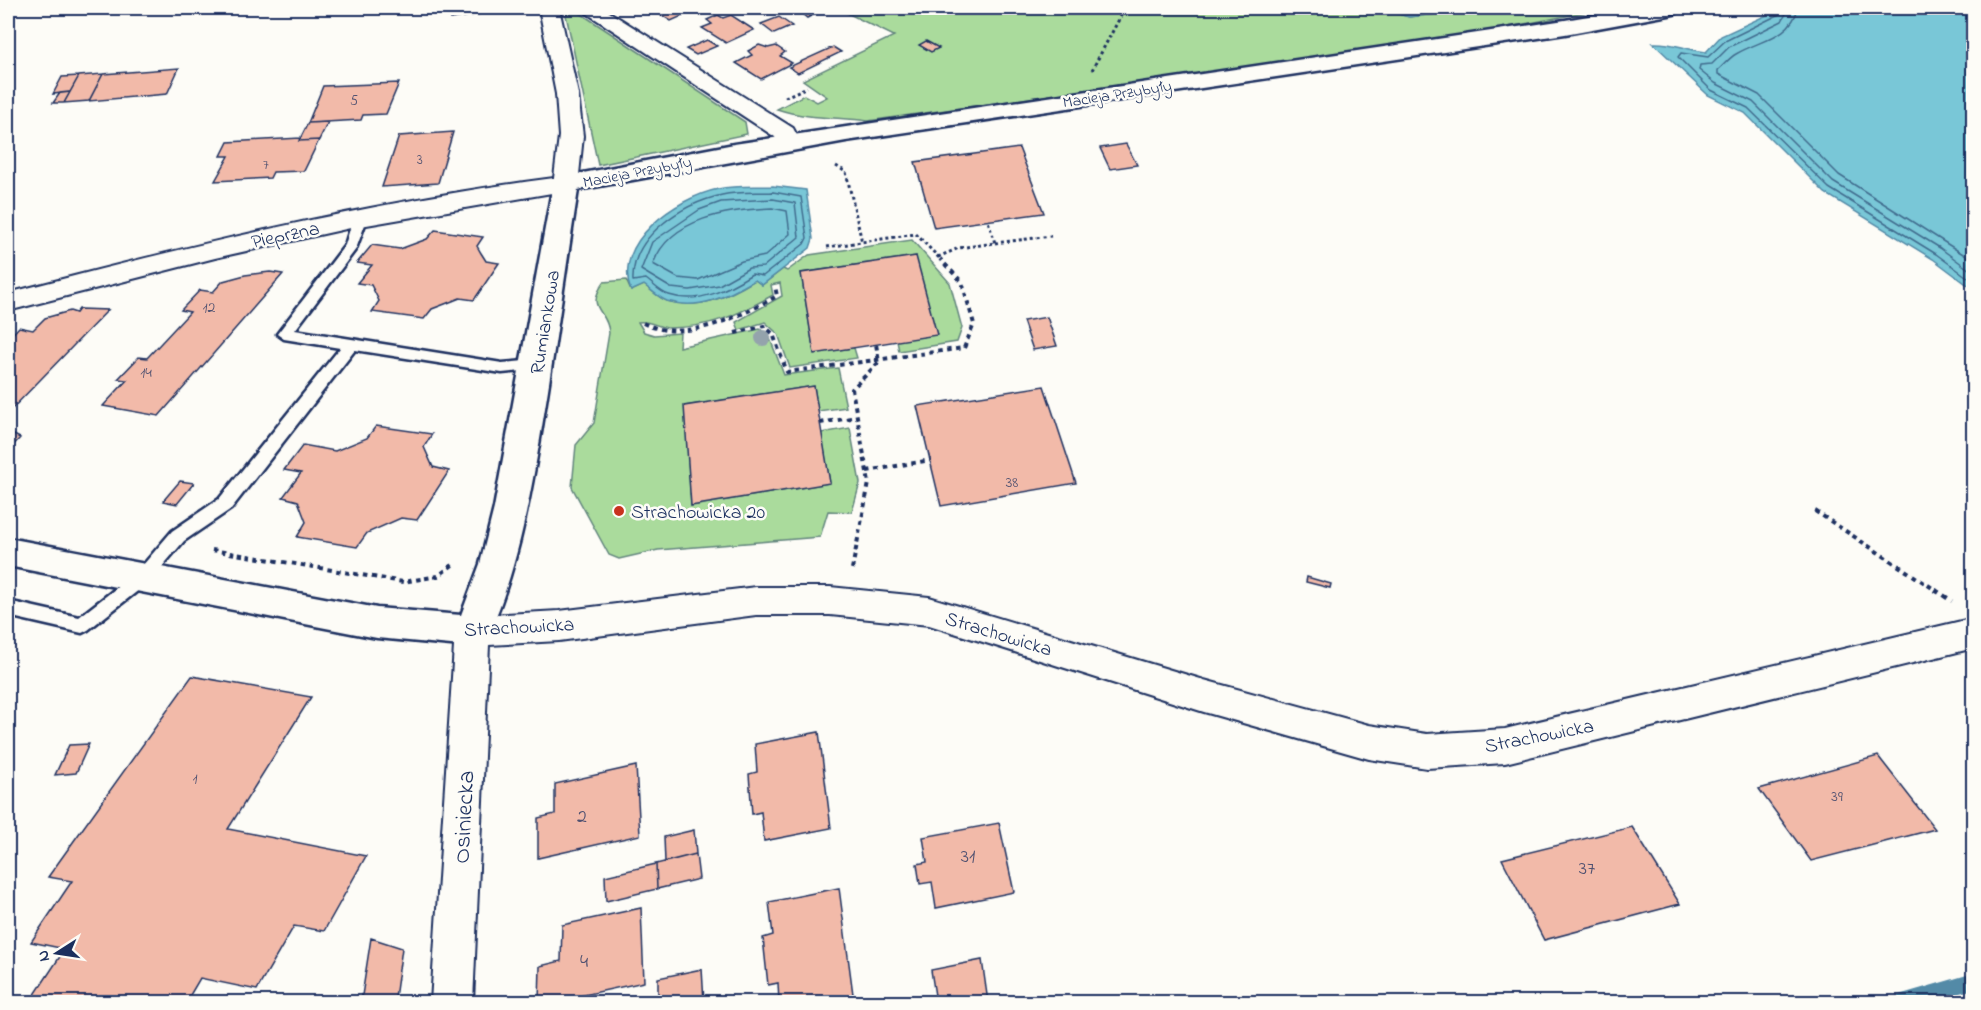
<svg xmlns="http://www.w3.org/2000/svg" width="1981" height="1010" font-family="'Indie Flower',sans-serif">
	<rect width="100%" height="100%" fill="#fdfcf7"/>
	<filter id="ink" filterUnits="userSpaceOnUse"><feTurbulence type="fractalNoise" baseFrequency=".0167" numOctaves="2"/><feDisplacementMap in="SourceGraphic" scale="12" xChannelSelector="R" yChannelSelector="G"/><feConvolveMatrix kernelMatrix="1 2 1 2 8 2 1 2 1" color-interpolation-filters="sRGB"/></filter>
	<g filter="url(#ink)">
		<path fill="#aadb9c" stroke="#62857d" stroke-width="1.5" d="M837 8H1377L1409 17 1493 8H1607L1452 38 868 121C837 117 807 119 777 109L804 95 817 102 827 97 803 80 894 36Z
			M577 11 745 122 747 134 598 165 566 15Z
			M912 240 950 283 962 328 957 342 899 351 897 341 916 256 801 273 814 353 854 348 857 358 790 368 778 334 765 322 739 330 736 322 782 296 780 283 771 285 773 295C737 315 712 327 670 328 659 328 650 320 638 322L644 332 654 335 680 333 679 347 760 329 769 336 784 375 838 368 846 407 818 411 814 386 685 406 691 506 830 483 821 433 850 428 860 483 852 512 828 511 820 537 658 550 619 559 609 555 572 487 576 445 594 423 609 333C608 309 584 310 604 282L626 280 631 291 644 285C651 290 659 298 667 301 699 311 729 296 755 280L762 285 783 269 787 271 809 255Z"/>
		<path fill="#79c7d7" stroke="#538aa7" stroke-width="1.5" d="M1377 8H1493L1409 17Z
			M1782 8H1973V289L1933 259 1825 193 1745 113 1708 95 1653 43C1674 42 1685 50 1706 52L1721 36Z
			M773 186 806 190 813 239 810 248 762 285 755 280C728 296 699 311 667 301 659 298 651 290 644 285L631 291C612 243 676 198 718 189 736 185 756 187 773 186Z"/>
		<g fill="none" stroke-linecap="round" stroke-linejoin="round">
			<path stroke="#416c8e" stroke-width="1.5" d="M1781 8 1778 15 1725 41 1708 57 1681 53 1678 57 1711 90 1748 108 1829 188 1936 254 1974 282
				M1789 8 1782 21 1729 47 1712 64 1700 65 1699 70 1715 83 1753 102 1833 182 1940 248 1974 273
				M1798 8C1791 38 1759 40 1736 54 1729 58 1724 65 1718 70V74L1759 95 1839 175 1974 261
				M773 192 801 197 807 238 804 244 763 276 752 274C728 289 699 305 669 295 661 293 653 284 646 279L633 281C631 236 682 204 722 195 739 191 756 193 773 192Z
				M773 199 795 203 799 237 763 267 749 268 719 285 690 290 671 288 641 270 652 242 699 210 721 202Z
				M772 208 787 211 790 234 765 256 742 261 698 280 678 278 653 264C670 217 730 210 772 208Z"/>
			<path fill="#538aa7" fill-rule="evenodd" d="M1974 973V989L1928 1002H1894L1896 996 1902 994Z"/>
		</g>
		<path fill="#f2baa9" stroke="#1b2f5e" stroke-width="1.5" d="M450 8H519L451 19Z
			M650 8H700L671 21Z
			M791 8H816L802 14Z
			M816 8 821 11 807 18 802 14Z
			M718 15 723 18 731 15 754 30 726 43 702 28 712 24 707 20Z
			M779 17 792 26 774 34 761 24Z
			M707 40 717 46 696 55 686 49Z
			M926 41 939 48 931 52 919 45Z
			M759 45 768 48 776 46 785 52 780 56 792 63 761 79 736 63 752 55 748 51Z
			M833 47 841 52 798 73 789 67Z
			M179 68 167 94 89 101 103 74Z
			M103 74 89 101 64 103 79 76Z
			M79 76 70 92 53 94 62 77Z
			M399 83 386 114 363 115 361 120 308 123 323 86Z
			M70 92 64 103H53L60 93Z
			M328 122 319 140 299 141 308 123Z
			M453 132 438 183 382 187 399 136Z
			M300 138 299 141 319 140 304 171 273 172 270 178 215 181 229 156H221L228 142Z
			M1126 144 1137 165 1110 169 1100 148Z
			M1019 148 1044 213 934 228 915 162Z
			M435 230 483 237 477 246 481 253 486 261 499 263 474 300 460 298 445 304 432 309 424 319 372 312 379 301 371 285 357 283 372 265 357 263 372 245 400 249 427 239Z
			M916 256 937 335 814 354 801 273Z
			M270 272 283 274 159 416 103 406 127 380 118 379 139 357 147 358 190 312 181 310 200 290 213 292 223 281 245 275Z
			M79 309 108 310 8 413V339L19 327 33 330 45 318 70 311 76 313Z
			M1047 317 1057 346 1033 350 1023 321Z
			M814 386 830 483 691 506 684 406Z
			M1044 386 1076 483 941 506 917 406Z
			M376 426 432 434 424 447 433 467 449 471 417 520 401 518 367 533 357 547 297 537 306 522 298 501 283 497 301 473 284 470 303 445 335 451 367 438Z
			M8 432 20 438 8 451Z
			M180 481 194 483 177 504 163 501Z
			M1307 577 1331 584 1330 588 1306 582Z
			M192 676 311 697 228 829 366 856 324 931 294 926 257 990 200 978 186 1002H30L65 949 31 942 72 881 48 877Z
			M819 732 831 828 764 841 761 812 752 814 749 774 757 772 755 744Z
			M89 744 76 773 55 775 69 745Z
			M1878 756 1935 829 1811 861 1759 789Z
			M636 766 640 835 538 858V818L555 814V784Z
			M999 823 1014 892 936 908 932 882 920 884 917 864 927 862 923 837Z
			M1632 827 1680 904 1544 940 1502 859Z
			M694 830 696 854 665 862 664 837Z
			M696 854 699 879 657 889 656 864Z
			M656 864 657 889 606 901 605 876Z
			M839 888 854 1002H779L778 983 768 985 763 938 773 935 769 902Z
			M641 908 644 982 552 1002H539L540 966 561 961 562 925Z
			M371 938 402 948 395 998 361 1002Z
			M982 960 988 1002H936L931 970Z
			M702 969 704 1002H658V978Z"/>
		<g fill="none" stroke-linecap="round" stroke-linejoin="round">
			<defs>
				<path id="service" d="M360 215 367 219 356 249 295 330 502 363 537 360 544 365 542 369 502 373 355 350 231 509 184 541 149 582 88 630 82 633 8 616V601L79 617 137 572 172 531 219 499 340 348 284 339 277 334 345 245 353 219Z"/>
				<path id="minor" d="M539 8H559L578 94 583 136 578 184 575 189 355 227 215 258 8 311V293C188 246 369 202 554 178L559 136 556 94Z
					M579 8H603L793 128 801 143 797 148H781L775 137Z
					M756 587H830L929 597 1204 680 1369 725 1427 734 1505 729 1974 618V648L1505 763 1427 768 1369 759 1204 712 929 625 830 615H756L559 641 489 645 473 1002H431L455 631 460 621 472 616 559 611Z"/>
				<path id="tertiary" d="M1636 8H1680L1677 13 1669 15 1565 34 846 141 578 190C565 273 554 356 540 439 528 509 515 578 485 642L472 647 377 638 8 566V538L377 608 461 615 480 564 494 508 553 184 557 178 734 144 846 127 1565 20Z"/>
			</defs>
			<use href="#service" stroke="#1b2f5e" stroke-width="5"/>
			<use href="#minor" stroke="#1b2f5e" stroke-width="4"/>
			<use href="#tertiary" stroke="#1b2f5e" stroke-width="5"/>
			<path stroke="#1b2f5e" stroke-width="3" stroke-dasharray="3 3" stroke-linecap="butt" d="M1092 70 1125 8
				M785 97 807 87
				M836 166 846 172 862 242
				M995 243 1051 236
				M827 247 916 234 942 261
				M938 257 959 248 995 243 988 221"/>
			<path stroke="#1b2f5e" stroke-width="4" stroke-dasharray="4.5 4.5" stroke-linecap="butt" d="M643 323C685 344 739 317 777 296L775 286
				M735 333 764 326 773 334 787 372 964 348 974 324 962 282 940 259
				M820 423 857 417
				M867 471 931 460
				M1815 511 1937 591
				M8 513 16 514
				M212 550 403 582 438 576 454 564
				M852 569 869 483 852 389 879 362 876 344"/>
			<path stroke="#1b2f5e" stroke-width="4.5" stroke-dasharray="5 5" stroke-linecap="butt" d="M1935 590 1952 601"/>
			<use href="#service" fill="#fdfcf7" fill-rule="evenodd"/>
			<use href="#minor" fill="#fdfcf7" fill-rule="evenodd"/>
			<use href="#tertiary" fill="#fdfcf7" fill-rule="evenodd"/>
		</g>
		<circle fill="#94a3ac" cx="763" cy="338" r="8"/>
	</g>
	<circle fill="#c8321e" stroke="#fdfcf7" stroke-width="2" cx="619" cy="511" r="6"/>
	<g text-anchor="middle" stroke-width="5" stroke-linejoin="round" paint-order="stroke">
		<g font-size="14" fill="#515271">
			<text x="354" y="105">5</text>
			<text x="420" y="164">3</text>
			<text x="266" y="169">7</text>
		</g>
		<g font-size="16" fill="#1b2f5e" stroke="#fdfcf7">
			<text transform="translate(1117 93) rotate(-9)" y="6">Macieja Przybyły</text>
			<text transform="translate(637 171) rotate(-11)" y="6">Macieja Przybyły</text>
		</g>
		<g font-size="16" fill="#515271">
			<text x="209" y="312">12</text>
			<text x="146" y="377">14</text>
			<text x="1012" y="487">38</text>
			<text x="195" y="783">1</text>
			<text x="1837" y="801">39</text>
		</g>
		<g font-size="20" fill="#1b2f5e" stroke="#fdfcf7">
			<text transform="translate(285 234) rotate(-12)" y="7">Pieprzna</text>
			<text transform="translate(544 322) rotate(-81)" y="7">Rumiankowa</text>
			<text transform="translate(519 626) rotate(-3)" y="7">Strachowicka</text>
			<text transform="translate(999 633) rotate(17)" y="7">Strachowicka</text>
			<text transform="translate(1539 735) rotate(-11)" y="7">Strachowicka</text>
		</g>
		<g font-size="20" fill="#1b2f5e" stroke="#fdfcf7" text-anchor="start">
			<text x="631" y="518">Strachowicka 20</text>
		</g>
		<g font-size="20" fill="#515271">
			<text x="582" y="822">2</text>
			<text x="968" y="862">31</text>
			<text x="1587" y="874">37</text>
			<text x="584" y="967">4</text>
		</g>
		<g font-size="24" fill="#1b2f5e" stroke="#fdfcf7">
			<text transform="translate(463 817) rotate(-87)" y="8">Osiniecka</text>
		</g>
	</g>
	<rect width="1981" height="1010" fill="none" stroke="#fdfcf7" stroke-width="30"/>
	<rect x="15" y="15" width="1951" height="980" fill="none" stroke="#1b2f5e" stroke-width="2" filter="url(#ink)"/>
	<g transform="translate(57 953) rotate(258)" stroke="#fdfcf7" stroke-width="4.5" paint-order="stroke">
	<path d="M0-4.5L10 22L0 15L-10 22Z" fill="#1b2f5e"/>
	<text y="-9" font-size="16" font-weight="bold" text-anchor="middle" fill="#1b2f5e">N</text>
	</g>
</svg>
